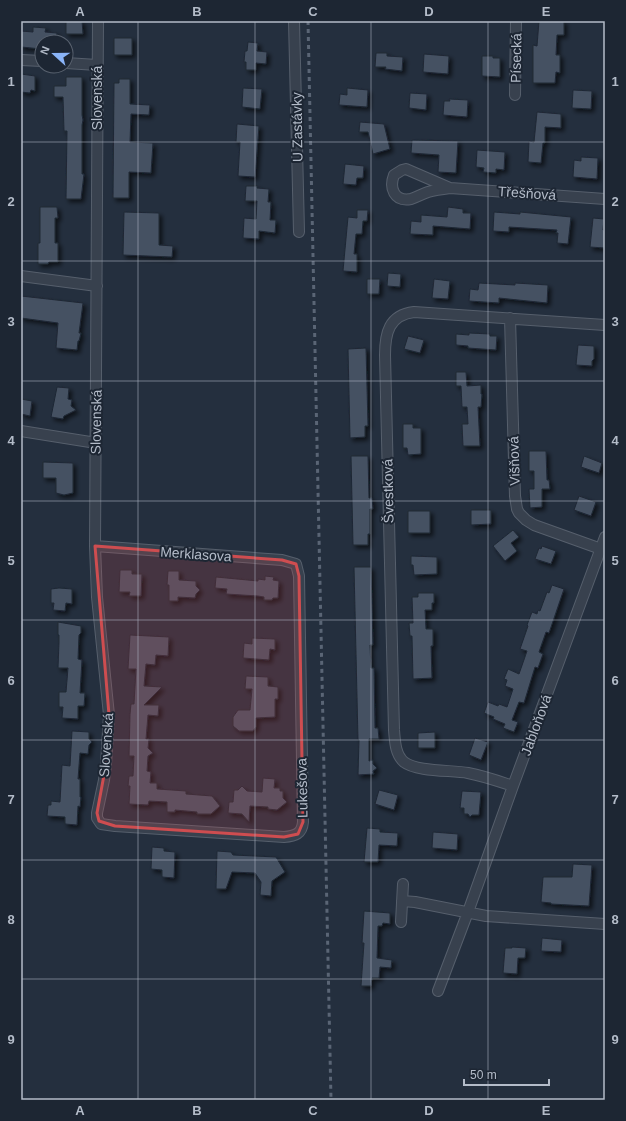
<svg xmlns="http://www.w3.org/2000/svg" width="626" height="1121" font-family="Arial,sans-serif">
	<defs>
		<filter id="shadow"><feDropShadow dx="3" dy="3" stdDeviation="2" flood-color="#0009"/></filter>
	</defs>
	<rect width="100%" height="100%" fill="#242f3e"/>
	<path fill="#455162" stroke="#1f2835" filter="url(#shadow)" d="M66 21H82L83 34H66Z
		M539 21H564V35H557L556 55H560V73L556 72 555 83H533V45L537 46Z
		M33 27 46 28 45 32 57 33 56 42H42V49L21 47V31L33 32Z
		M114 38H132V55H114Z
		M248 42 258 43 257 51 267 52 266 64 256 63V70H246V62H244L245 51H247Z
		M376 53H387V56L403 57 402 71 385 69 386 67H375Z
		M424 54 449 56 448 74 423 72Z
		M482 56H493V58H500V77L482 76Z
		M21 74 35 76V91L31 90 30 93 21 92Z
		M66 77H82V115L83 120 82 125V174H84L81 199H66L67 131H64L63 97H54V86H66Z
		M119 79H130V104L150 105 149 115 131 114 130 142 153 143 151 173 129 172V198H113L114 83H119Z
		M243 88 262 89 260 109 242 107Z
		M347 88 368 90 367 107 339 105 340 94 347 95Z
		M573 90 592 91 591 109 572 108Z
		M410 93 427 94 426 110 409 108Z
		M449 99 468 100 467 117 443 115 444 101H450Z
		M537 112 561 114V128L545 127V143H543L541 163 528 162 529 141 534 142Z
		M360 122 384 124 390 149 373 154 368 132H359Z
		M237 124 259 126 255 177 238 176 240 142H236Z
		M412 140 458 141 456 173 438 172 439 155 411 153Z
		M477 150 505 152 504 170 496 169V173L483 172 484 168 476 167Z
		M581 157 598 158 597 179 573 177 574 160 581 161Z
		M345 164 364 166 363 178H357L356 185 343 184Z
		M246 186H258L257 188 269 189 268 202H271L270 220H276L275 233 259 231V239L243 238 244 218 256 219 257 201H245Z
		M40 207H57L58 218H55V243H58V262H49L48 264H38V243H40Z
		M448 207 463 209V213H471L470 229 433 226V235L410 234 411 221 421 222V215L447 217Z
		M357 210H368L367 221H363L362 234H356L354 254H357V272L343 271 348 217 357 218Z
		M124 212 159 213V245L173 246 172 257 123 255Z
		M494 212 520 214V212L571 217 568 244 557 243 558 233H556L557 230 509 227V232L493 231Z
		M593 218 604 219 603 230H605V248L590 247Z
		M388 273 401 274 400 287 387 286Z
		M367 279H380L379 294H367Z
		M434 279 450 281 448 299 432 298Z
		M479 283 515 285V283L548 285 547 303 499 298V303L469 301 470 289 478 290Z
		M21 296 83 303 79 333H81L79 341H78L77 350 56 348 58 323 21 318Z
		M469 333 490 334V336H497L496 350 468 348V346L456 345V334L469 335Z
		M408 336 424 340 420 353 404 349Z
		M578 345 594 346V359L592 361V366L576 365Z
		M366 348 368 426H365V437L350 438 348 349Z
		M456 372H466L467 386 481 385V394H482L481 407H478L480 446H463L462 424H468L467 407H462L461 386H456Z
		M57 387 69 388 68 399 72 400 71 406 76 410 64 416 63 419 51 417Z
		M21 399 32 401 30 416 21 414Z
		M403 424H413V428H421V454L408 455 407 448H403Z
		M529 451H546L547 480H549L550 489H542V507L530 508 529 489H534V471H529Z
		M351 456H368L369 498H372L373 509H370V534H368V545H353Z
		M584 456 602 463 599 473 581 467Z
		M43 462 73 463V493L64 495 56 493V478H43Z
		M579 496 596 502 591 516 574 510Z
		M471 510H491V524L471 525Z
		M408 511H430V533H408Z
		M513 530 519 537 511 543 517 551 505 561 493 546Z
		M542 546 556 551 551 564 535 559 539 548 541 549Z
		M411 556 437 557V574L414 575 413 565H411Z
		M354 567H371L373 645H370L371 668H374L375 728H378L379 739H369V761L373 760V764L377 768 373 771 374 774 358 775 359 740H358Z
		M120 570H132V574H142L141 596H129L130 592H119Z
		M168 571H179V580L196 581V586L200 590 196 594 195 598 178 597V601H169V585H167Z
		M265 576 274 577 273 580 279 581 278 598H273L272 600H264V597L258 596 226 594 227 589 215 588 216 577 258 581V579L265 580Z
		M552 585 564 589 549 633 546 632 539 652 543 654 538 668 535 667 524 703 519 702 512 720 518 722 514 732 503 728 505 724 493 719 494 717 484 713 488 702 498 706 499 704 507 707 513 689 505 686 507 680 504 679 508 669 519 674 527 651 520 649 528 626 527 625 532 612 537 614 538 610 540 611 547 592 549 593Z
		M59 588 72 589V604L66 603 65 611 53 610 54 603H51V589Z
		M418 593H434V603H432V610H425L426 629H433V646H431L432 678 413 679 412 636H410L409 623H413L412 597H418Z
		M58 622 81 626V633L79 635 78 659 82 660 80 693H85L84 706H78V719L62 718 63 707H59V692H66L68 668H58L59 642V635H58Z
		M130 635 169 637 168 656 156 655 155 665 146 664 144 686 162 687 144 705H159L158 716 148 715 146 739H149L148 748 153 753 148 756 147 771 151 772 150 783H157V789L186 791V794L212 796 220 806 211 814H197V812L175 810V812H167V802L149 801 148 805 129 804 130 786H128L129 776H133L134 756H129L130 714 131 704H134L136 669H128Z
		M252 638 275 639V650L270 649 269 660 243 658 244 643 252 644Z
		M246 676 268 677V686L278 687V699H275V717L256 718V727L253 731H239L233 726V717L238 710H250L252 689H245Z
		M72 731 89 732V739L92 742 89 745 88 754 80 753 78 779H80V797H81L80 807 78 806 77 825 65 824V817L47 816 48 805H51V801L60 802 62 765 70 766Z
		M435 732V748H418V733Z
		M475 738 488 742 481 760 469 755Z
		M263 778 275 779 274 788H280V791H283V798L287 802 277 810 268 809V807L250 806 249 822 242 814 228 813 229 802H233L234 790H238L242 786 247 791 262 792Z
		M379 790 398 795 394 810 375 804Z
		M462 791 481 792 479 815H472L470 817 468 814H464V808H460Z
		M367 828 380 829V832L398 833 397 846 379 845 378 862H364Z
		M433 832 458 834 457 850 432 848Z
		M152 847 164 848V851L175 852 174 878 162 877V870L151 869Z
		M217 851 231 852 233 855 276 857 285 872 272 881 271 896 260 895 261 882 255 873 232 872 226 889H216Z
		M573 864 592 865 589 906 551 904V903L541 902 543 877H572Z
		M364 911 390 913V924L383 923 382 926H378L377 958 392 960 391 968 380 967 379 978H372L371 986H361L364 943H362Z
		M542 938 562 940 561 952 541 951Z
		M512 947 526 948 525 958H518L517 974 503 973 505 948H512Z"/>
	<g fill="none" stroke-linecap="round" stroke-linejoin="round">
		<defs>
			<path id="street" d="M294 21 299 232
				M21 60 42 61
				M66 63 97 65
				M515 95 516 21
				M450 188 406 169 402 170 394 175C389 188 394 202 411 199 417 197 422 194 428 192 435 190 442 189 450 188L605 199
				M21 276 97 286
				M510 318 515 496 517 509 519 513 526 520 534 525 601 549
				M21 431 90 442H96
				M95 546 282 560 296 564 299 576 303 822C302 834 295 836 284 837L115 826 101 824 97 818V813L104 780 106 764 109 715 97 597 95 546 98 21
				M513 786C498 781 484 776 468 773 452 770 417 772 404 762 395 754 395 741 394 730L385 355C385 333 389 315 414 312L605 325
				M402 901 415 902 486 916 605 924
				M401 922 403 884
				M438 991 468 912 513 786 605 537"/>
		</defs>
		<use href="#street" stroke="#565f6c" stroke-width="12"/>
		<use href="#street" stroke="#38414e" stroke-width="10"/>
		<path stroke="#5a6575" stroke-width="3" stroke-dasharray="4 4" stroke-linecap="butt" d="M308 21 331 1100"/>
	</g>
	<path fill="#ce4d50" fill-opacity="0.2" stroke="#ce4d50" stroke-width="3" stroke-linejoin="round" d="M95 546 282 560 296 564 299 576 303 822 298 834 284 837 115 826 99 821 97 813 106 764 109 715Z"/>
	<path fill="none" stroke="#b4bcc9" stroke-width="1" stroke-opacity="0.55" d="M138 21V1100M255 21V1100M371 21V1100M488 21V1100M21 142H605M21 261H605M21 381H605M21 501H605M21 620H605M21 740H605M21 860H605M21 979H605"/>
	<g text-anchor="middle" stroke-width="4" stroke-linejoin="round" paint-order="stroke">
		<g font-size="14" fill="#b4bcc9" stroke="#1d2633">
			<text transform="translate(516 58) rotate(-89)" y="5">Písecká</text>
			<text transform="translate(97 98) rotate(-90)" y="5">Slovenská</text>
			<text transform="translate(297 127) rotate(-91)" y="5">U Zastávky</text>
			<text transform="translate(527 193) rotate(4)" y="5">Třešňová</text>
			<text transform="translate(96 422) rotate(-89)" y="5">Slovenská</text>
			<text transform="translate(514 461) rotate(-92)" y="5">Višňová</text>
			<text transform="translate(388 491) rotate(-91)" y="5">Švestková</text>
			<text transform="translate(196 554) rotate(4)" y="5">Merklasova</text>
			<text transform="translate(536 725) rotate(-70)" y="5">Jabloňová</text>
			<text transform="translate(106 745) rotate(-86)" y="5">Slovenská</text>
			<text transform="translate(302 788) rotate(-91)" y="5">Lukešova</text>
		</g>
	</g>
	<rect width="626" height="1121" fill="none" stroke="#1d2633" stroke-width="44"/>
	<g transform="translate(54 54) rotate(291)"><circle r="19" fill="#1d2633" stroke="#59626f"/>
	<path d="M0-3L7 15L0 10L-7 15Z" fill="#8ab4f8"/>
	<text y="-6" font-size="11" font-weight="bold" text-anchor="middle" fill="#b4bcc9">N</text>
	</g>
	<path d="M464 1079v6h85v-6" fill="none" stroke="#b4bcc9" stroke-width="2"/>
	<text x="470" y="1079" font-size="12" fill="#b4bcc9" stroke="#1d2633" stroke-width="3" paint-order="stroke">50 m</text>
	<rect x="22" y="22" width="582" height="1077" fill="none" stroke="#b4bcc9" stroke-width="1.5"/>
	<g font-size="13" text-anchor="middle" font-weight="bold" fill="#b4bcc9">
		<text x="80" y="16">A</text>
		<text x="197" y="16">B</text>
		<text x="313" y="16">C</text>
		<text x="429" y="16">D</text>
		<text x="546" y="16">E</text>
		<text x="11" y="86">1</text>
		<text x="615" y="86">1</text>
		<text x="11" y="206">2</text>
		<text x="615" y="206">2</text>
		<text x="11" y="326">3</text>
		<text x="615" y="326">3</text>
		<text x="11" y="445">4</text>
		<text x="615" y="445">4</text>
		<text x="11" y="565">5</text>
		<text x="615" y="565">5</text>
		<text x="11" y="685">6</text>
		<text x="615" y="685">6</text>
		<text x="11" y="804">7</text>
		<text x="615" y="804">7</text>
		<text x="11" y="924">8</text>
		<text x="615" y="924">8</text>
		<text x="11" y="1044">9</text>
		<text x="615" y="1044">9</text>
		<text x="80" y="1115">A</text>
		<text x="197" y="1115">B</text>
		<text x="313" y="1115">C</text>
		<text x="429" y="1115">D</text>
		<text x="546" y="1115">E</text>
	</g>
</svg>
